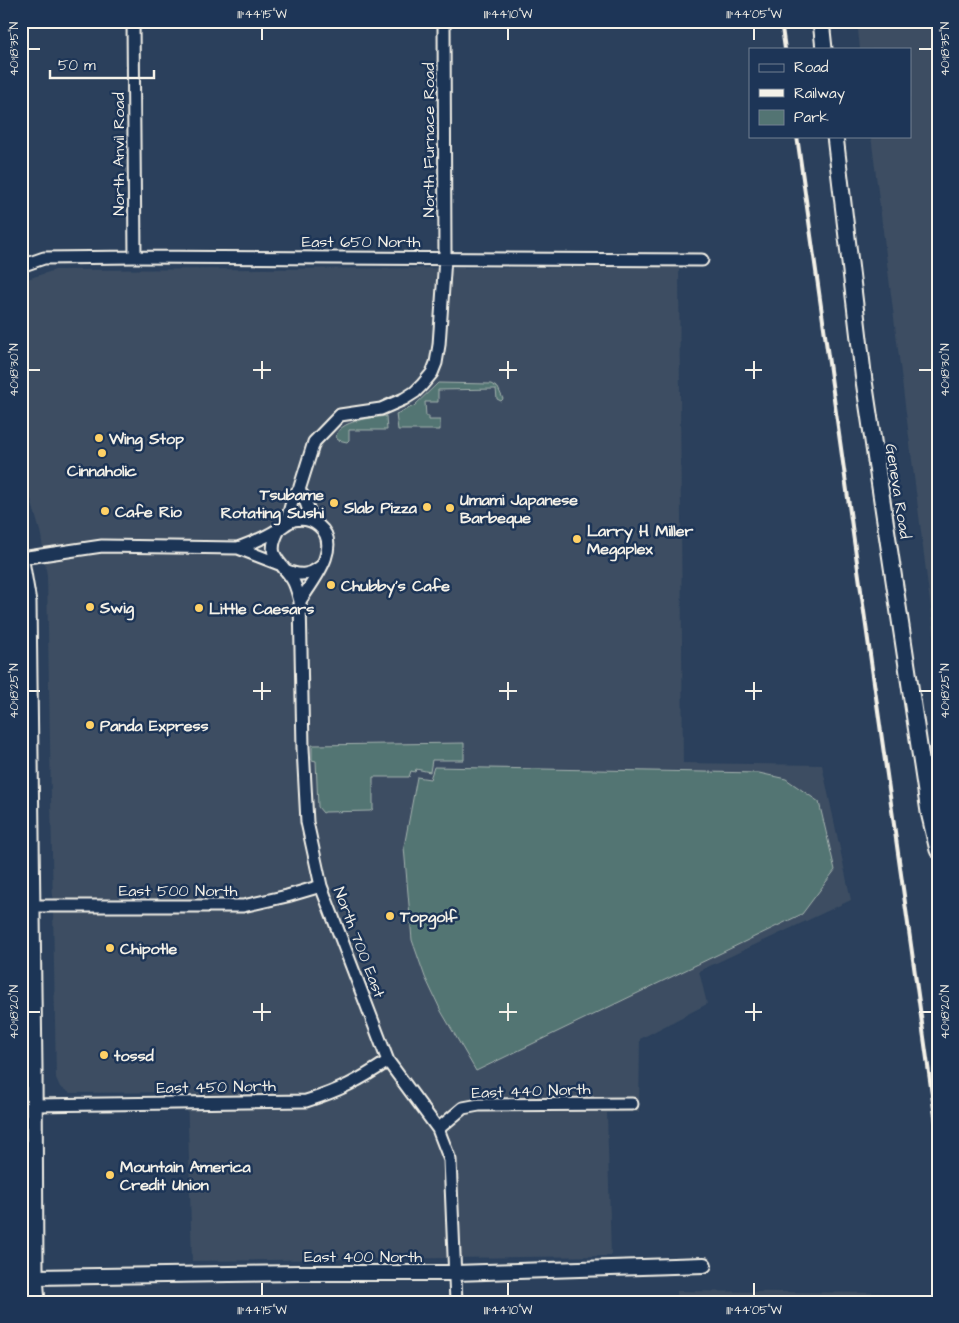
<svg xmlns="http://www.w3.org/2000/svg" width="959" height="1323" font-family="'Architects Daughter',sans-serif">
	<rect width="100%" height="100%" fill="#2b405c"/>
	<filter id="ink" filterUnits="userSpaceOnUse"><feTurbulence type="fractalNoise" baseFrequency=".02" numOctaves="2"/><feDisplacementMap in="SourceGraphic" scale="10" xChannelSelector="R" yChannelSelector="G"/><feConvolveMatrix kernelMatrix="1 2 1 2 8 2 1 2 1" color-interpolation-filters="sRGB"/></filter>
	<g filter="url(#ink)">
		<path fill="#3c4d62" d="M857 21H938V666L871 136H910V49H860Z
			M679 267 683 763 822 765 851 900 699 971 707 1004 640 1039 639 1112 607 1113 611 1256 192 1261 187 1092 70 1093 60 1087 56 1078 47 576 41 535 21 464V281L55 270Z
			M677 1291 883 1293V1302H677Z"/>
		<path fill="#537473" stroke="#a4b2ae" d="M438 383 491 384 498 388 503 399 501 401 497 399 496 389 438 390V402H425L426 416H429V420H440V430H398L396 414 414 406Z
			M386 416 387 430H349V440L347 442 338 440 336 437C338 420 373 418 386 416Z
			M464 743V760H432L430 772 416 769 415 772 411 771 409 777H373V809L370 811 325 812 323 813 318 807 316 761 312 760V745Z
			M434 767 759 773 786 779 819 802 835 870 802 914 476 1071 441 1011 425 977 412 940 404 847 417 777 430 779Z"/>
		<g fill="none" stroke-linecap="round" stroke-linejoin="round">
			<defs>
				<path id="minor" d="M133 21 135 257
					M21 266 44 258 135 257 702 260
					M299 490 314 442 340 415 381 409 404 399 415 392 422 385 432 373 436 363 439 345 445 258 444 21
					M299 490 304 497 313 522
					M286 523 294 495 299 490
					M279 530C265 556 279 559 292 579 296 585 298 594 300 601L303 748 307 822 321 886 388 1061 438 1129 450 1160 456 1302
					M238 548C251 543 265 538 277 530 283 527 287 522 294 520 303 518 312 520 319 526 343 546 312 582 300 601
					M21 558 102 546 238 548 279 564
					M285 570C298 576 309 576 320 567
					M32 906H243L287 896 321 886
					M34 1105 306 1101C339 1091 360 1080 388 1061
					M438 1129 463 1108 479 1105 632 1104
					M21 1277H35"/>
				<path id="tertiary" d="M35 1277 300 1273H455L704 1265"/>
				<path id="secondary" d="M821 21 824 49
					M835 136 864 381 929 812 938 850
					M21 561 28 602 34 1069 35 1277 37 1302"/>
			</defs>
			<use href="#minor" stroke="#f4f1e8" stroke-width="15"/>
			<use href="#tertiary" stroke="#f4f1e8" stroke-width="18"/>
			<use href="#secondary" stroke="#f4f1e8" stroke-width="19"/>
			<use href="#minor" stroke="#1d3557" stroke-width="11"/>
			<use href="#tertiary" stroke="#1d3557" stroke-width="14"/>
			<use href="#secondary" stroke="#1d3557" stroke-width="15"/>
			<path stroke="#f4f1e8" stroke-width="4" d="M781 21 785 49
				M797 136 938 1137"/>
		</g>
	</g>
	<path fill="none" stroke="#f4f1e8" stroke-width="2" d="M262 28V40M508 28V40M754 28V40M28 49H40M919 49H932M262 361V379M508 361V379M754 361V379M28 370H40M253 370H271M499 370H517M745 370H762M919 370H932M262 682V700M508 682V700M754 682V700M28 691H40M253 691H271M499 691H517M745 691H762M919 691H932M262 1003V1021M508 1003V1021M754 1003V1021M28 1012H40M253 1012H271M499 1012H517M745 1012H762M919 1012H932M262 1283V1296M508 1283V1296M754 1283V1296"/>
	<g fill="#ffd166" stroke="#1d3557" stroke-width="2">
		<circle cx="99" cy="438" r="5"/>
		<circle cx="102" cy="453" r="5"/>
		<circle cx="334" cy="503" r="5"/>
		<circle cx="427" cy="507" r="5"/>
		<circle cx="450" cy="508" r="5"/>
		<circle cx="105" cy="511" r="5"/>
		<circle cx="577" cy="539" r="5"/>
		<circle cx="331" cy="585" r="5"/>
		<circle cx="90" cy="607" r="5"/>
		<circle cx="199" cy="608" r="5"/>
		<circle cx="90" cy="725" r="5"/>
		<circle cx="390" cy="916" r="5"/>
		<circle cx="110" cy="948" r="5"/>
		<circle cx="104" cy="1055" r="5"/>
		<circle cx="110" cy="1175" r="5"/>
	</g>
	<g text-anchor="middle" stroke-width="5" stroke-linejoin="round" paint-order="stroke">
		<g font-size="16" fill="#f4f1e8" stroke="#1d3557">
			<text transform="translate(428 140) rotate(-90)" y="6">North Furnace Road</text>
			<text transform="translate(118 154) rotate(-90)" y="6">North Anvil Road</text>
			<text x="361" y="247">East 650 North</text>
			<text transform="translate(899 491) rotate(81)" y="6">Geneva Road</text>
			<text x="178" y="896">East 500 North</text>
			<text transform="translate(360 942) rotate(69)" y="6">North 700 East</text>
			<text transform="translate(216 1086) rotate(-1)" y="6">East 450 North</text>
			<text transform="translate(531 1090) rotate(-2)" y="6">East 440 North</text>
			<text x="363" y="1262">East 400 North</text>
		</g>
		<g font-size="16" font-weight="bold" fill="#f4f1e8" stroke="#1d3557" text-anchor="start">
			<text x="109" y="444">Wing Stop</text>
			<text x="102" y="476" text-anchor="middle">Cinnaholic</text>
			<text x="324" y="500" text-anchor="end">Tsubame<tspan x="324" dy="18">Rotating Sushi</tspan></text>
			<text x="460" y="505">Umami Japanese<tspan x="460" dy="18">Barbeque</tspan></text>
			<text x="417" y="513" text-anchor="end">Slab Pizza</text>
			<text x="115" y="517">Cafe Rio</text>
			<text x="587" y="536">Larry H Miller<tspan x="587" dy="18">Megaplex</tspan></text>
			<text x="341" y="591">Chubby’s Cafe</text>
			<text x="100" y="613">Swig</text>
			<text x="209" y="614">Little Caesars</text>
			<text x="100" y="731">Panda Express</text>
			<text x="400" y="922">Topgolf</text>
			<text x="120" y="954">Chipotle</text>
			<text x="114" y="1061">tossd</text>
			<text x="120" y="1172">Mountain America<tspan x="120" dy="18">Credit Union</tspan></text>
		</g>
	</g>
	<rect width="959" height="1323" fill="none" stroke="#1d3557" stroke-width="55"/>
	<rect x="749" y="48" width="162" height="90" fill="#1d3557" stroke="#738091"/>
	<rect x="759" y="64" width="25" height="8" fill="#1d3557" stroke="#738091"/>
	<text x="794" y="72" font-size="15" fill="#f4f1e8">Road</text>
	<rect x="759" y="89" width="25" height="8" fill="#f4f1e8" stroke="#738091"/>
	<text x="794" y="98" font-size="15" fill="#f4f1e8">Railway</text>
	<rect x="759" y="110" width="25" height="15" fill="#537473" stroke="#738091"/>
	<text x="794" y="122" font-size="15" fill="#f4f1e8">Park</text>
	<path d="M50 70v8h104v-8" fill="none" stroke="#f4f1e8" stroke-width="2.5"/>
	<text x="58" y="70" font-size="15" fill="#f4f1e8" stroke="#1d3557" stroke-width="4" paint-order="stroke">50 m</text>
	<rect x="28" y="28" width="904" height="1268" fill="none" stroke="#f4f1e8" stroke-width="2"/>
	<g font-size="12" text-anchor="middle" fill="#f4f1e8">
		<text x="262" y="18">111°44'15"W</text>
		<text x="508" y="18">111°44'10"W</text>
		<text x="754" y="18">111°44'05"W</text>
		<text transform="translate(14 49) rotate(-90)" y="4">40°18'35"N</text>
		<text transform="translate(945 49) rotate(-90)" y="4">40°18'35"N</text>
		<text transform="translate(14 370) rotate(-90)" y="4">40°18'30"N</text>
		<text transform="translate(945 370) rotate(-90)" y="4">40°18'30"N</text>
		<text transform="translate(14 691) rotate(-90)" y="4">40°18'25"N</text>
		<text transform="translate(945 691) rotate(-90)" y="4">40°18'25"N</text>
		<text transform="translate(14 1012) rotate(-90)" y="4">40°18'20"N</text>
		<text transform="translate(945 1012) rotate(-90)" y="4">40°18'20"N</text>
		<text x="262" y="1314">111°44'15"W</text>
		<text x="508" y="1314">111°44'10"W</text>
		<text x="754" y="1314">111°44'05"W</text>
	</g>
</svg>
